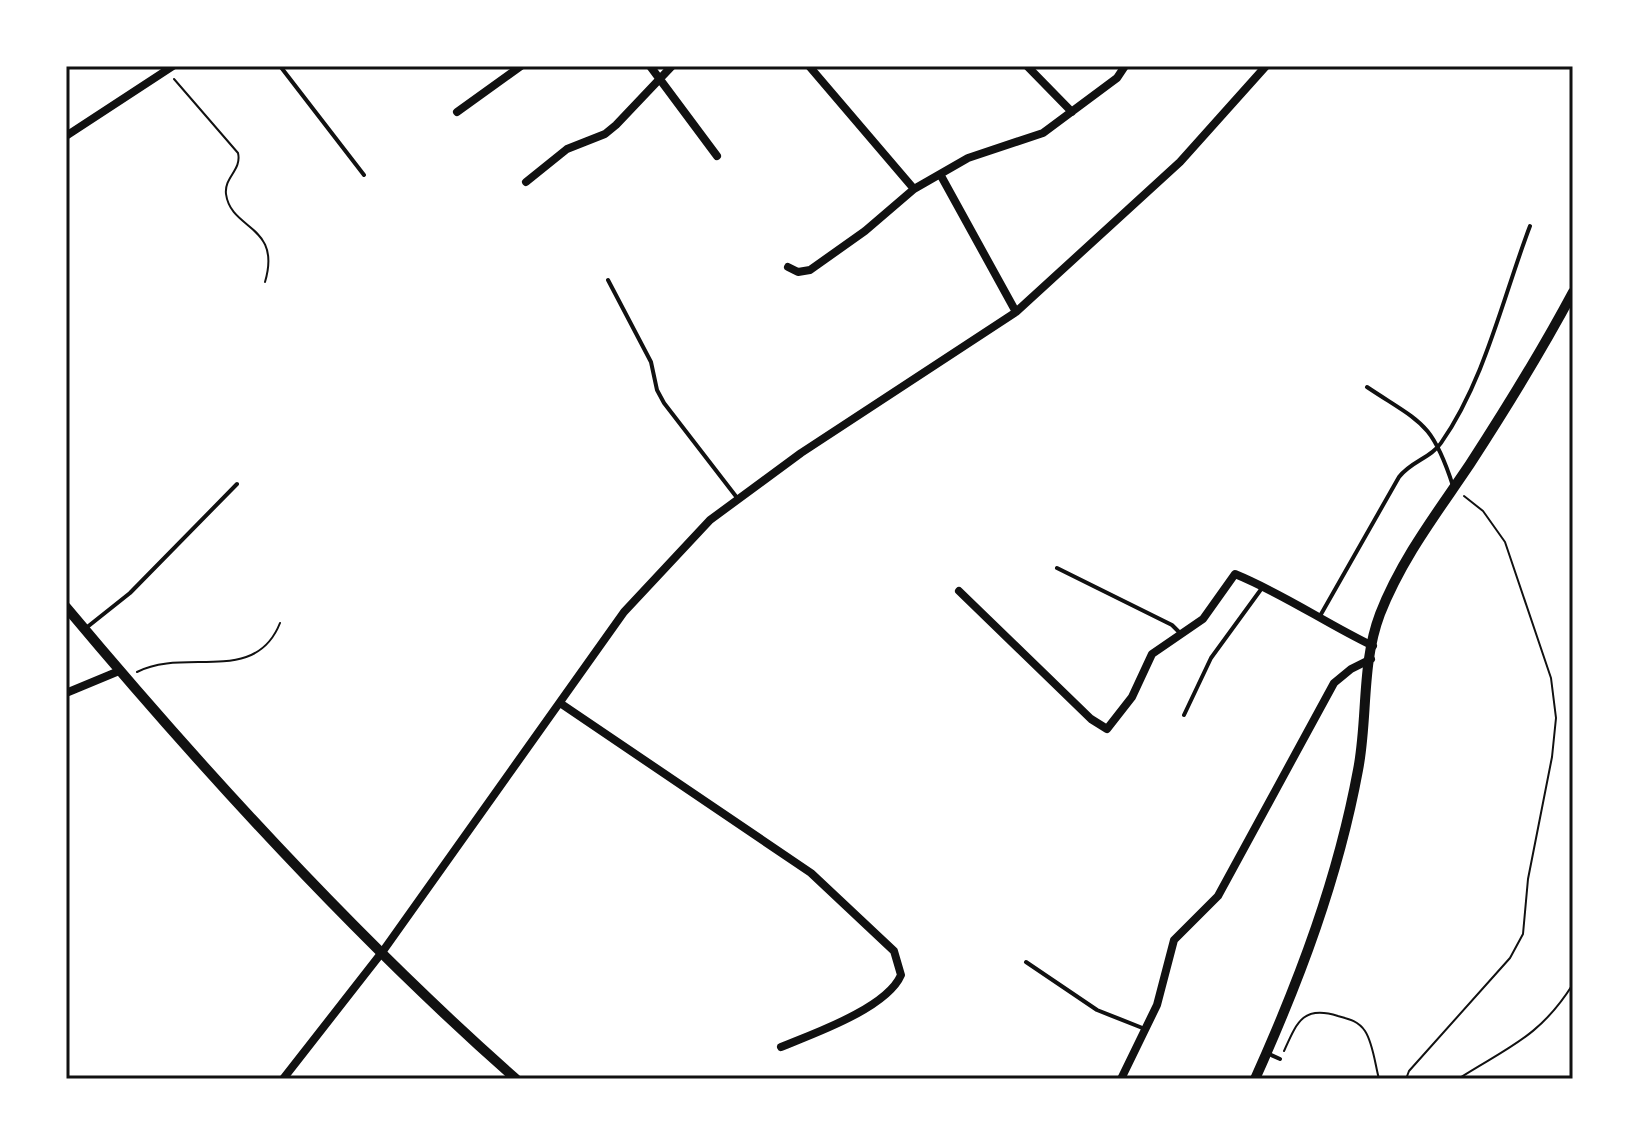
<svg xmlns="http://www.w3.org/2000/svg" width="1639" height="1145" font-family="'Noto Sans',sans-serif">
	<rect width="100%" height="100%" fill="#fff"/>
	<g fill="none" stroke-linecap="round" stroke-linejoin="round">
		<path stroke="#111" stroke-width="2" d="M174 79 238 153C242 170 224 177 226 194 231 231 282 224 265 282
			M137 672C185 647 255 686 280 623
			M1284 1051C1297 1022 1303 1005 1338 1016 1349 1019 1358 1021 1365 1031 1373 1043 1375 1064 1379 1079
			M1406 1079 1409 1071 1510 958 1523 934 1528 879 1552 757 1556 718 1551 678 1505 542 1483 511 1464 496
			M1458 1079C1508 1047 1540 1037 1573 984"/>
		<path stroke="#111" stroke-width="4" d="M280 66 364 175
			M608 280 651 362 657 390 664 403 738 499
			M1367 387C1421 423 1432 421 1453 486
			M1057 568 1172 625 1181 634
			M1320 616 1399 477C1411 461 1431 458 1441 443 1485 380 1503 297 1530 226
			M86 628 130 593 237 484
			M1184 715 1211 658 1262 588
			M1026 962 1097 1010 1145 1029
			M1269 1054 1280 1059"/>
		<path stroke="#111" stroke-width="8" d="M650 66 717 156
			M809 66 914 189
			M1027 66 1072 112
			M457 112 521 66
			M66 136 173 66
			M940 174 1016 312
			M526 182 567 149 605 134 616 125 672 66
			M788 267 798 272 810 270 865 231 914 189 968 158 1043 133 1117 78 1125 66
			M959 591 1091 719 1107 729 1132 697 1152 654 1203 619 1235 574C1284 594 1325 623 1373 646
			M66 693 119 671
			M560 703 811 873 894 951 901 975C887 1008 813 1034 781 1047
			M283 1079 383 951 624 612 710 520 801 453 1016 312 1180 162 1266 66
			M1121 1079 1157 1005 1174 940 1218 896 1334 683 1351 669 1371 659"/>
		<path stroke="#111" stroke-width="10" d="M66 607C205 773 354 936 516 1079
			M1255 1079C1300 979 1338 878 1358 770 1368 719 1361 664 1380 614 1402 558 1437 513 1470 464 1507 407 1541 352 1573 292"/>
	</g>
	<rect width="1639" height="1145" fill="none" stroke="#ffffff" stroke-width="136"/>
	<rect x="68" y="68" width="1503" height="1009" fill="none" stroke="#111" stroke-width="3"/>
</svg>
